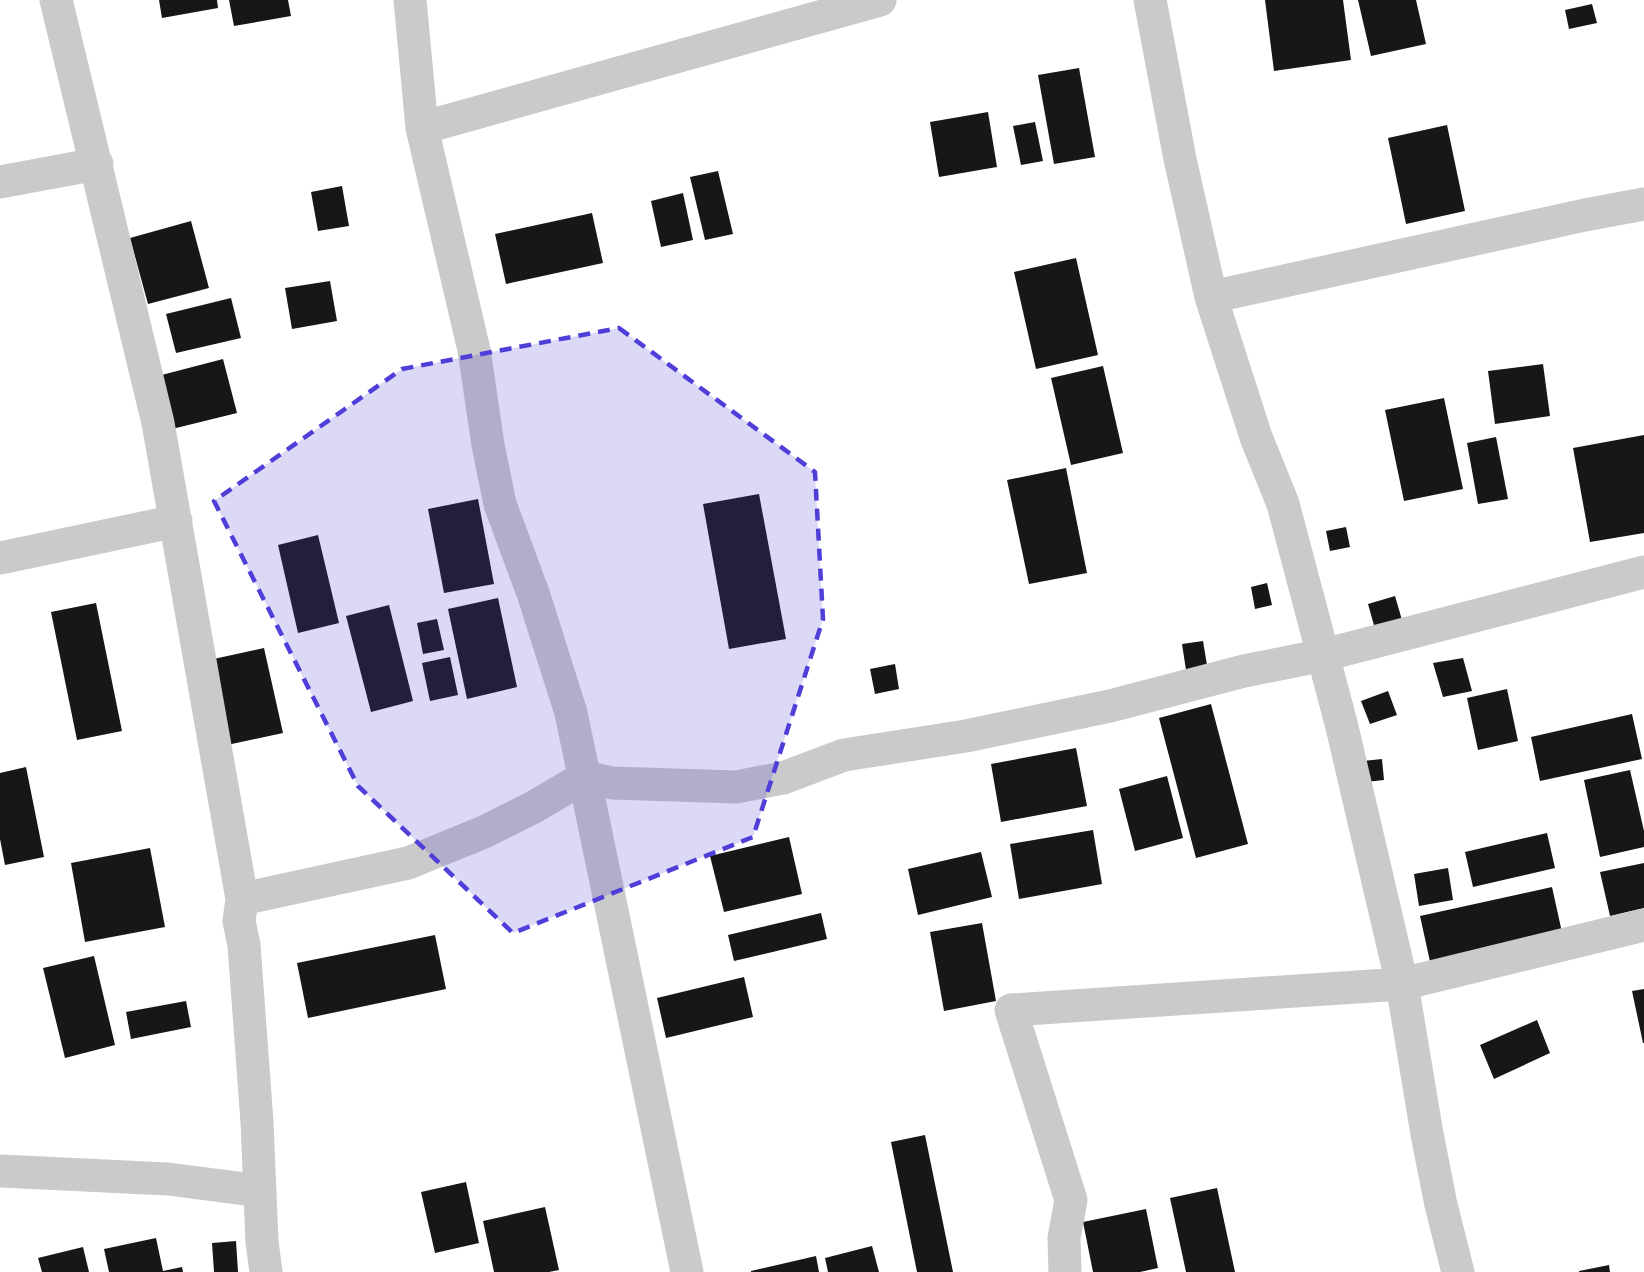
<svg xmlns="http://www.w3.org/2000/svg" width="1644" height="1272" font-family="Roboto,sans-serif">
	<rect width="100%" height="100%" fill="#fff"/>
	<path fill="#171717" d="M159 0H217L218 8 162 18Z
		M229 0H288L291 16 234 26Z
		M1265 0H1343L1351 60 1274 71Z
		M1358 0H1416L1426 44 1371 56Z
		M1592 4 1597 23 1569 29 1565 10Z
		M1079 68 1095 157 1054 164 1038 75Z
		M988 112 997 167 939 177 930 122Z
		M1035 122 1043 161 1021 165 1013 126Z
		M1447 125 1465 211 1406 224 1388 138Z
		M718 171 733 234 705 240 690 177Z
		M342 186 349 226 318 231 311 192Z
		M683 193 693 240 661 247 651 201Z
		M592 213 603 263 506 284 495 234Z
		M191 221 209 288 148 304 130 238Z
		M1076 258 1098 355 1036 369 1014 272Z
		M330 281 337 321 292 329 285 288Z
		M231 298 241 338 176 353 166 314Z
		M223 359 237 413 168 430 154 377Z
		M1543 364 1550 416 1495 424 1488 371Z
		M1103 366 1123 453 1071 465 1051 378Z
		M1444 398 1463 489 1404 501 1385 410Z
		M1644 435V533L1590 542 1573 448Z
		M1496 437 1508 499 1478 504 1467 443Z
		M1066 468 1087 573 1029 584 1007 480Z
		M759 494 786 639 729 649 703 504Z
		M478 499 494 584 444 593 428 509Z
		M1346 527 1350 547 1330 551 1326 531Z
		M318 535 339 623 298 633 278 545Z
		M1267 583 1272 605 1255 609 1251 587Z
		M1395 596 1402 620 1375 629 1368 604Z
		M498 598 517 687 467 699 448 609Z
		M96 603 122 731 77 740 51 612Z
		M389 605 413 701 371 712 346 616Z
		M437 619 444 650 423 654 417 623Z
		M1203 641 1207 665 1186 670 1182 644Z
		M264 648 283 733 227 745 209 660Z
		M450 657 458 695 430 701 422 663Z
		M1463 658 1472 691 1443 697 1433 663Z
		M895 664 899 689 875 694 870 669Z
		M1507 689 1518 741 1478 750 1467 698Z
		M1388 691 1397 715 1370 724 1361 701Z
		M1211 704 1248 844 1196 858 1159 718Z
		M1632 714 1642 759 1540 781 1531 737Z
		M1076 748 1087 806 1001 822 991 764Z
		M1382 759 1384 780 1366 782 1363 761Z
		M26 767 44 857 5 865 0 839V773Z
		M1630 770 1644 831V847L1600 857 1584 780Z
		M1167 776 1183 838 1135 851 1119 789Z
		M1093 830 1102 884 1019 899 1010 844Z
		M1547 833 1555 868 1473 887 1465 852Z
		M789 837 802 894 724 912 710 856Z
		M150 848 165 927 85 942 71 863Z
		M981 852 992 897 918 915 908 869Z
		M1644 863V908L1610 916 1600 872Z
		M1448 868 1453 900 1419 906 1414 874Z
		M1552 887 1563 937 1431 966 1420 916Z
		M821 913 827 939 734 961 728 935Z
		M982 923 996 1001 944 1011 930 932Z
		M435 935 446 989 308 1018 297 963Z
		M94 956 115 1045 65 1058 43 968Z
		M744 977 753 1017 666 1038 657 998Z
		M1644 989V1043H1643L1632 991Z
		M186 1001 191 1027 131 1039 126 1012Z
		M1537 1020 1550 1053 1494 1079 1480 1045Z
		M925 1135 953 1272H917L891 1142Z
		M466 1182 479 1243 435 1253 421 1192Z
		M1217 1188 1235 1272H1186L1170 1198Z
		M545 1207 559 1270 549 1272H494L483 1221Z
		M1146 1209 1158 1268 1140 1272H1093L1083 1222Z
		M156 1238 163 1271 182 1267 183 1272H109L104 1249Z
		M236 1241 238 1272H214L212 1243Z
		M872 1246 879 1272H828L825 1258Z
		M83 1247 89 1272H42L38 1258Z
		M816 1256 819 1272H751V1271Z
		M1609 1265 1610 1272H1579V1271Z"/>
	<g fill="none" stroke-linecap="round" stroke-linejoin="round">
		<path stroke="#cacaca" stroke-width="33" d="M56 0 158 423 242 899 239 921 244 945 257 1122 262 1242 266 1272
			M410 0 422 128 474 350 488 445 500 504 534 596 571 713 687 1272
			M1150 0 1180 159 1211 297 1256 437 1283 504 1341 723 1402 984 1427 1134 1441 1205 1458 1272
			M422 128 880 0
			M0 182 97 164
			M1211 297 1585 215 1644 204
			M0 558 176 521
			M242 899 408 863 484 832 532 808 585 777 612 783 736 787 783 778 844 755 966 736 1110 706 1244 671 1324 655 1644 572
			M0 1171 168 1179 260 1191
			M1065 1272 1064 1238 1071 1200 1011 1010 1402 984 1644 925"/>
	</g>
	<path fill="#4f3fd9" fill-opacity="0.2" stroke="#4f3fd9" stroke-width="4.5" stroke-dasharray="12 8" stroke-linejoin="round" d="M619 328 815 472 823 619 753 837 513 933 358 786 214 501 402 369Z"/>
</svg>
